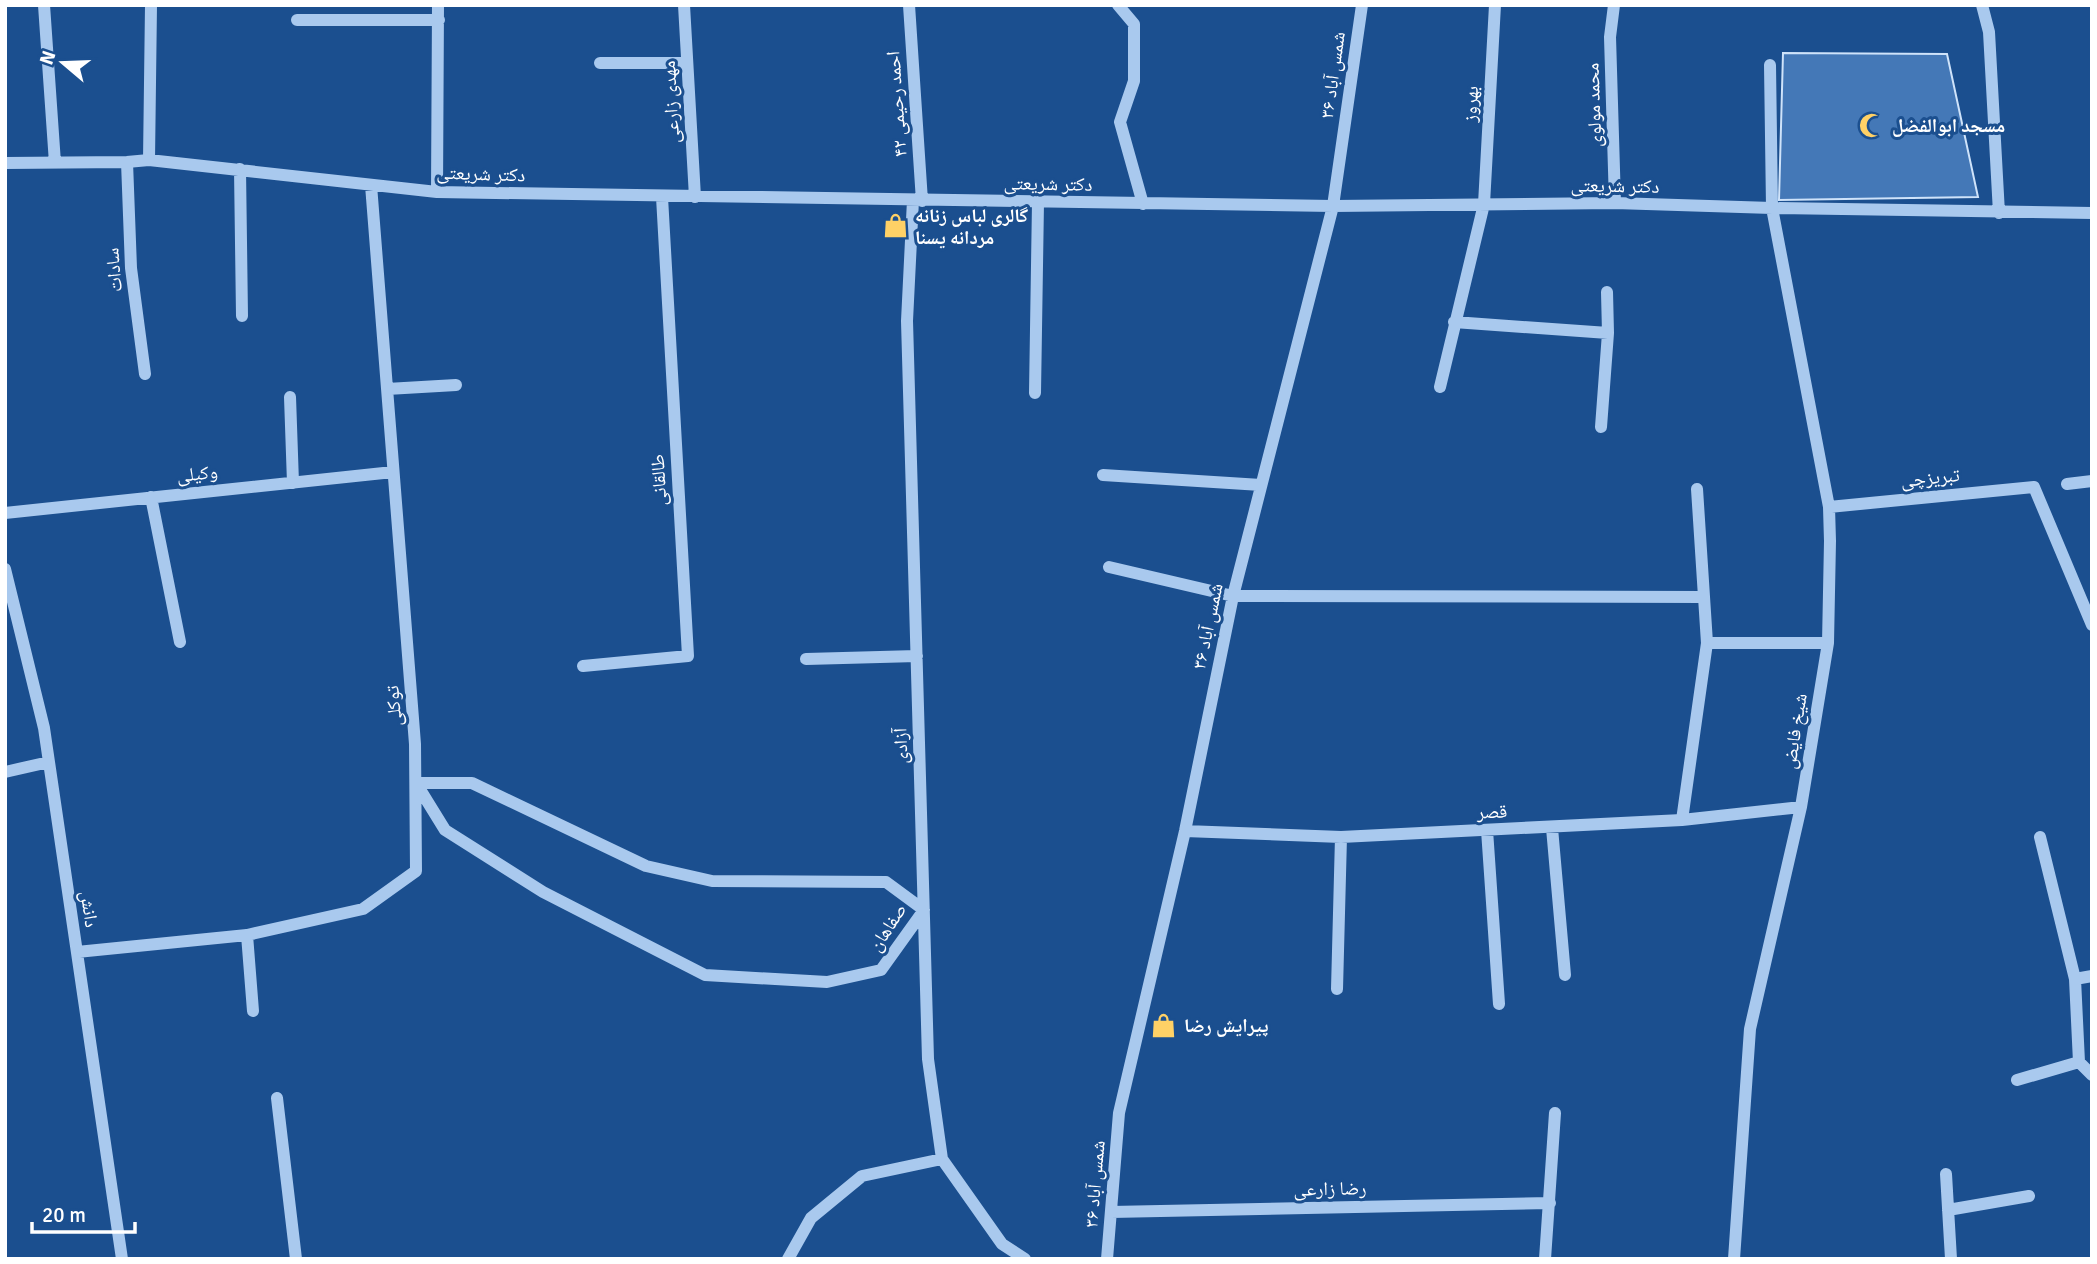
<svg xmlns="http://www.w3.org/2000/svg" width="2097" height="1264" font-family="Signika,'Noto Naskh Arabic',sans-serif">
	<rect width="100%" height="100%" fill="#1b4f8f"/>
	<path fill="#4478b7" stroke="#cfe3fa" stroke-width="2" d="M1783 53 1947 54 1978 197 1779 200Z"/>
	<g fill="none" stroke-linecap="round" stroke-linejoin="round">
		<path stroke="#a9c9ee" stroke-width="12" d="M44 5 55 163
			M684 5 695 197
			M909 5 922 201
			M1118 5 1134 24V81L1120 122 1143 204
			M1614 5 1610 37 1615 203
			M1982 5 1989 32 1999 213
			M297 20H439
			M600 63H687
			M149 160 151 5
			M127 162 131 268 145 374
			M5 163 127 162 149 160 437 192 1333 206 1615 203 1772 208 2092 213
			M240 169 242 316
			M437 192 438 5
			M913 200 907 321 928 1059 942 1159 1002 1244 1025 1259
			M1454 322 1608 333
			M1440 387 1484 204 1495 5
			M387 389 456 385
			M1035 393 1038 202
			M290 397 293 483
			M1601 427 1608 333 1607 292
			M1103 475 1261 485
			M2067 484 2092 481
			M151 497 180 642
			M1829 507 2034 487 2092 625
			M5 513 393 472
			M1109 567 1233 596 1704 597
			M5 569 44 728 122 1259
			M1707 643H1828
			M806 659 917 656
			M583 666 688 656 662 197
			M5 772 49 762
			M416 783H472L646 866 712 881 886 882 924 910 881 970 827 982 705 975 543 892 445 830Z
			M1682 820 1707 643 1697 489
			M1552 828 1565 975
			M1487 830 1499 1004
			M1185 831 1341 837 1682 820 1801 807
			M2040 837 2075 979 2079 1062 2092 1075
			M247 935 253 1011
			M77 952 247 935 363 909 416 871 415 744 371 185
			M2075 979 2092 976
			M1337 989 1341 837
			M2017 1080 2079 1062
			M277 1098 296 1259
			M1946 1174 1951 1259
			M1948 1210 2029 1196
			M1111 1212 1550 1203
			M788 1259 811 1218 862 1176 942 1159
			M1107 1259 1119 1113 1185 831 1233 596 1333 206 1362 5
			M1545 1259 1555 1113
			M1734 1259 1750 1029 1801 807 1828 643 1830 541 1829 507 1772 208 1770 65"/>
	</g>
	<defs>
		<symbol id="mosque-bare" viewBox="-9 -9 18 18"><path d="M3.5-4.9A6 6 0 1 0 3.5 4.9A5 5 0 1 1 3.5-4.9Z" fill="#ffd166" stroke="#1b4f8f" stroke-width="2.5" paint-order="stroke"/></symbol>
		<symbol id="shop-bare" viewBox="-9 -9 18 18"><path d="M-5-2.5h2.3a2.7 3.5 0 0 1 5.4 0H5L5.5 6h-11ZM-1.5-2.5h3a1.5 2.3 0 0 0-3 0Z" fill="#ffd166" stroke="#1b4f8f" stroke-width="2.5" paint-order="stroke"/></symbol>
	</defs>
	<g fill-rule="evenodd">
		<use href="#mosque-bare" x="1854" y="108" width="35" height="35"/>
		<use href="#shop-bare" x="878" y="208" width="35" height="35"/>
		<use href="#shop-bare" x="1146" y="1008" width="35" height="35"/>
	</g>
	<g text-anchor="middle" stroke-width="6" stroke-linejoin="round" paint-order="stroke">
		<g font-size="19" fill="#fff" stroke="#1b4f8f">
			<text transform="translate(1332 75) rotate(-82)" y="7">شمس آباد ۳۶</text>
			<text transform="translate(670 102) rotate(-93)" y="7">مهدی زارعی</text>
			<text transform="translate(896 104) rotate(-94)" y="7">۴۲ احمد رحیمی</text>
			<text transform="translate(1470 104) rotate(-87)" y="7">بهروز</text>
			<text transform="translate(1593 105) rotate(-92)" y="7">محمد مولوی</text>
			<text transform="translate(481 173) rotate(2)" y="7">دکتر شریعتی</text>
			<text transform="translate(1048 183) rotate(1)" y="7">دکتر شریعتی</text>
			<text transform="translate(1615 185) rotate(1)" y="7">دکتر شریعتی</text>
			<text transform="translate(113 270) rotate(-95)" y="7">سادات</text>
			<text transform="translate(197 473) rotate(-6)" y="7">وکیلی</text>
			<text transform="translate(1930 477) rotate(-6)" y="7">تبریزچی</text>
			<text transform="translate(658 480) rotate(-93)" y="7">طالقانی</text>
			<text transform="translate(1207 626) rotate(-78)" y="7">شمس آباد ۳۶</text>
			<text transform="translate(393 706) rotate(-95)" y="7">توکلی</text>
			<text transform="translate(1794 731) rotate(-81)" y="7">شیخ فایض</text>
			<text transform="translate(900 746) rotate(-92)" y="7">آزادی</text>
			<text transform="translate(1492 811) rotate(-2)" y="7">قصر</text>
			<text transform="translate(90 909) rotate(82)" y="7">دانش</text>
			<text transform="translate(887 927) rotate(-57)" y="7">صفاهان</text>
			<text transform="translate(1094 1184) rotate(-85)" y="7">شمس آباد ۳۶</text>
			<text transform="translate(1330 1188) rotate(-1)" y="7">رضا زارعی</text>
		</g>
		<g font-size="19" font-weight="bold" fill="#fff" stroke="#1b4f8f" text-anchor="start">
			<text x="1892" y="132">مسجد ابوالفضل</text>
			<text x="915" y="222">گالری لباس زنانه<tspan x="915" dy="22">مردانه یسنا</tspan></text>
			<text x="1184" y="1032">پیرایش رضا</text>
		</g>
	</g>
	<rect width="2097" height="1264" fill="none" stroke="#ffffff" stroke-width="14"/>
	<g transform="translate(63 63) rotate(289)" stroke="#1b4f8f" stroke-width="5" paint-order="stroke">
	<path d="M0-5L12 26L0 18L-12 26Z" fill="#ffffff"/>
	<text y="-10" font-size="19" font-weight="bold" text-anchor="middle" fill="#ffffff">N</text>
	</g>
	<path d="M32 1222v10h103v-10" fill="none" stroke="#ffffff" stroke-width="3.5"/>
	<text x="42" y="1222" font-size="21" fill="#ffffff" stroke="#1b4f8f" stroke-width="5" paint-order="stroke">20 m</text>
</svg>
